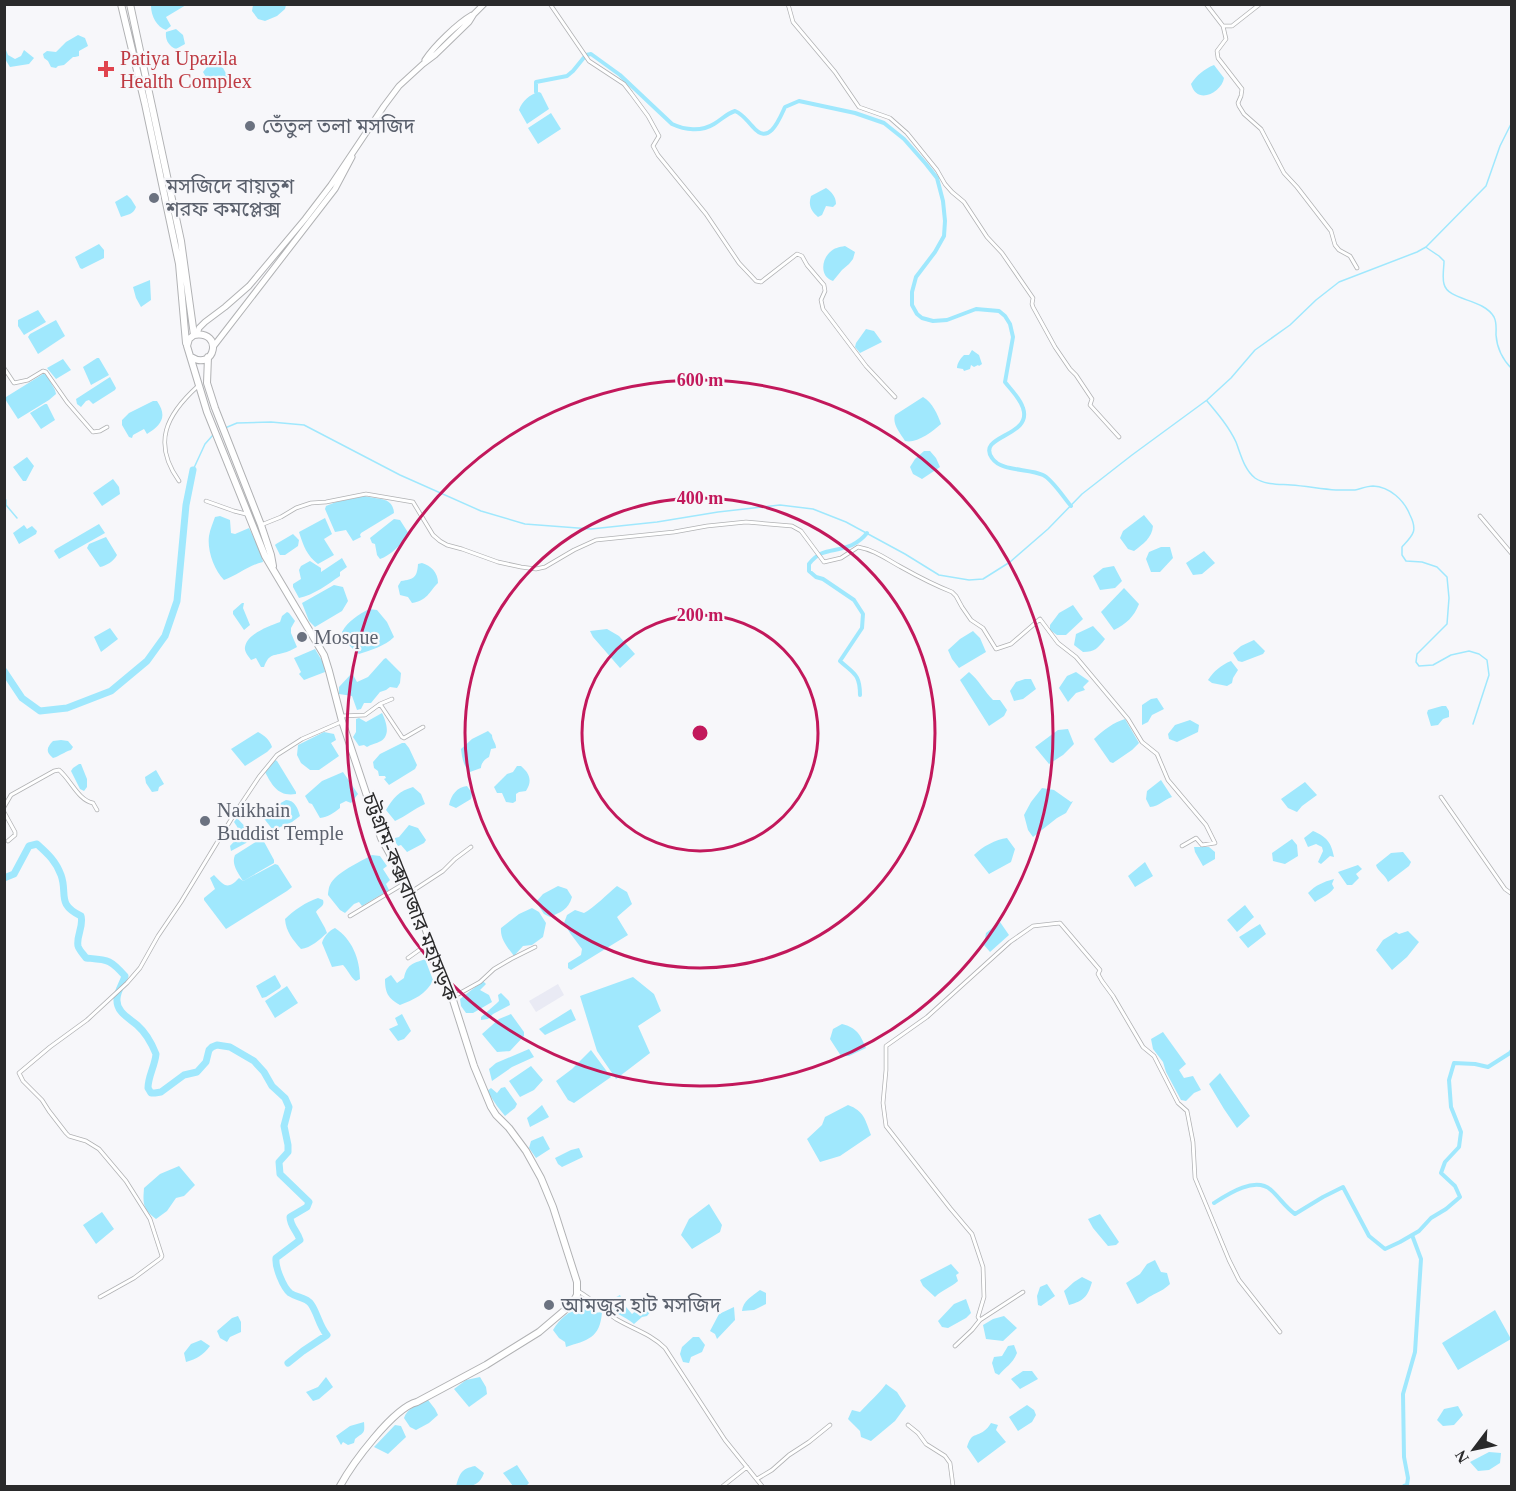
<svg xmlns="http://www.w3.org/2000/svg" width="1516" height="1491" font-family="'Times New Roman','Noto Sans Bengali',serif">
	<rect width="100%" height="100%" fill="#f7f7fa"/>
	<path fill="#e9eaf4" d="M558 984 564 995 536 1012 529 1001Z"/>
	<path fill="#a0e8fd" d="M153 5V4L186 5 166 17 171 26 166 30C157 27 151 16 151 6Z
		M253 5V4L286 5 285 9 277 16 265 21 258 19 252 11Z
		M176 29 183 35 185 44 176 49C169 46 165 40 166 32Z
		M78 35 85 38 88 46 79 51V56L75 57H73L64 65 58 66 56 68 51 67 48 61 44 58 43 54 47 51 56 52 66 42Z
		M6 50 8 55 15 59 21 56 24 50 34 58 29 64 10 67 5 59V51Z
		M214 63 223 68 228 77 226 81 212 88 203 72 207 67Z
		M1214 65 1224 78C1222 92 1197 106 1191 84 1197 75 1204 69 1214 65Z
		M539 92 541 93 549 109 527 124 519 110C522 101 530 94 539 92Z
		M551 113 561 129 538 144 528 128Z
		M826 188C832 192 836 197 836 204L833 207 826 206 822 215 818 217C811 211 808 205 811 196Z
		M127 195 131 199 136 207C134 214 127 215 121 217L115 202Z
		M99 244 104 250V258L82 269 80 268 75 257Z
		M845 246 855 252 853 259 849 264 842 270 833 281C820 277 821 260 830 252 834 248 839 247 845 246Z
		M150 280 151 300 141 307 136 298 133 287Z
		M38 310 46 322 24 335 18 326V320Z
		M56 320 65 336 38 354 28 337 30 334Z
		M866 329 874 331 882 342 860 353 855 347 856 343Z
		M972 350 979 355 982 364 979 366 978 365 974 367 971 365 970 369 964 371 963 369 957 368C957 363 961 358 964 355H969Z
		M97 358H99L109 375 91 385 83 367Z
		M63 359 71 370 56 379 47 368Z
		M43 374H46L55 390 56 394 49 400 18 419 5 399 6 397Z
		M110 377 116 388 115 390 93 404 89 400 86 401 81 407 77 404 76 399Z
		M923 397C932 402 938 415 941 424 932 432 916 444 905 441 900 433 892 424 895 415Z
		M153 401H157C168 417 161 425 147 434L144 429 133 435 132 438 129 437 122 425V420L129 413Z
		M45 404H47L55 420 41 429 30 413Z
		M924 451H930L936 458 940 467 922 479 913 474 910 467 915 459Z
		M27 457 34 466 26 481H23L13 467Z
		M113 479 119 487 120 494 102 506 93 493Z
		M365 496C377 500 393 496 394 513L361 533 360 535 361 537 353 541 346 530 335 532 325 509 326 506 336 502Z
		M1144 515 1153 526C1152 538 1143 544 1134 551L1128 549 1120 538 1123 531Z
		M220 516 230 520 231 533 235 534 249 528 261 552 263 562C249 565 238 575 224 580 214 570 207 550 209 536 210 529 213 523 215 517Z
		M325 518 332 534 324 539 334 555 318 564C307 556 303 545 299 532Z
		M394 519 400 520 409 534C403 543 390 556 380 559L377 555 375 544 372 543 370 538Z
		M99 524 105 533 59 559 54 551 56 549Z
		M24 525 27 529 32 526 37 531 36 534 19 544 13 533Z
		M293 534 299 540 298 546 285 555H280L275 545 276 544Z
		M106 537 117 555C114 561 106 566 100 567L87 548 89 544Z
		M1161 547H1170L1173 558 1160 572H1151L1146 559 1149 552Z
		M1204 551 1215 563 1202 574 1193 575 1186 563Z
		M342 558 347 567 340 572V576C328 584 314 595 299 598L293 587V584L301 579 299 570 301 566 310 561 321 568V572Z
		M422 563C431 566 438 572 438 583 428 593 428 600 412 603L408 597 400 595 398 586 401 581C414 579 417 578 418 564Z
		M1114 566 1122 581 1115 588 1100 590 1093 576 1103 568Z
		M334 585 343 587 348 601 342 611 315 627 309 621 302 603Z
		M1124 588 1139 604C1134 617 1126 624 1114 630L1101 612Z
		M242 603H244L243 608 250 625 244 630 233 614V611Z
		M1073 605 1083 619 1066 635H1057L1050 630V625L1059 613Z
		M369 609 377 610 387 622 394 637C385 646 371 650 359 654 353 650 343 639 342 632 348 621 358 615 369 609Z
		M287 612 289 613 295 621 291 628V633L297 647C293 649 288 652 283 653 272 656 269 654 264 667H261L256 658 251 660C249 657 244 652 245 647 247 634 269 626 280 622L282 616Z
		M1093 626 1105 639C1098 648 1095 652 1083 652L1074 645 1076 634Z
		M110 628 118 639 101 652 94 637Z
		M607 629 619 636 635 654 620 668 593 637 590 631Z
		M973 631 980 638 986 652 959 668 952 659 948 650 960 639Z
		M1254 640 1265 651 1263 654 1242 662 1238 661 1233 653 1241 646Z
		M315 649 324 664 325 672 304 680 299 674 301 672 294 658Z
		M386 658 401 673 400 683 397 688 390 687 386 690 380 692 371 703H364L361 709 357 710 352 696 339 694V687L352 673 357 682 368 677 384 659Z
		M1231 661 1238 670 1233 678 1232 683 1227 686 1212 683 1208 680C1214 671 1221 665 1231 661Z
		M969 672C979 680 984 691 993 700H1000L1007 710 1004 716 989 726 960 680Z
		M1076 672 1089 681 1083 687 1085 690 1076 693 1068 702 1059 688 1067 676Z
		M1025 679H1031L1036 689 1023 699 1014 701 1010 691 1016 682Z
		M1157 698 1164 709 1152 715 1148 722 1142 725V705L1151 699Z
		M1442 706H1446L1449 711V717L1443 719 1438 725 1431 726 1427 713 1428 710Z
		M382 713C386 721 391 735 381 741 376 744 371 744 367 747L364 745 359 746 353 737 356 732V719L359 718 366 722Z
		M1125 719 1139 743 1132 750 1113 763 1110 762 1094 739C1102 731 1114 722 1125 719Z
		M1190 720 1199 725 1198 732 1177 742 1169 739 1168 734 1175 725Z
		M1068 729 1074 744 1063 755 1049 764 1035 747 1058 730Z
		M488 731 492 735C492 740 496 743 496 748L491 749 489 757C485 759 481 763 481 768L470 772C463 766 462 757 461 749L472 739Z
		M258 732C264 735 270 740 272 747L267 752 245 766 231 749Z
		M324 732 334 734 336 740 331 743 339 756 319 770H310L301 763 297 755 298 745Z
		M61 740 68 741 73 747 71 750C64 752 60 756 53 758 45 752 47 747 53 741Z
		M402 743H405L409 748 417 765 415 769 389 785 384 779 386 778 385 776H379L378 771 374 768 373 762 380 754Z
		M275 760 277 761 296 792V794C278 797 272 785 265 772Z
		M79 764H81L87 779V787L84 791 80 789 71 771 73 768Z
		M517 766H521C529 773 533 780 526 791L519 792 516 794V801L513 803 506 802 502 793H497L494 787 507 774 513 772Z
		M156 770 164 784 159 787 158 791 152 792 146 783 145 777Z
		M343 772 358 794 351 803 346 801 340 804V808C334 813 328 817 320 818L312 804 309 803 305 796 322 781Z
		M1161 780 1172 797C1163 800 1160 806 1150 807L1146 799 1147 791Z
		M1305 782 1317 795 1302 806 1297 812 1288 808 1281 799Z
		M467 786 472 793 471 799 456 808 449 805C451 795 457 787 467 786Z
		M413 787 421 794 425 804C414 809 406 816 395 821L386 810C393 798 399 791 413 787Z
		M1042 788 1054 790 1071 802 1073 801 1066 813 1057 818 1033 837 1028 830 1024 815 1031 802Z
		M286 800C295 800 298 809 300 816L292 822 273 830 262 816 263 813Z
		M237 818 252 834 246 843 231 851 230 846C240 835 243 835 234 822Z
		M409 825 418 828 426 840 424 843 407 852 401 845 398 846 394 840 395 838 399 837Z
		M1313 831C1327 837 1331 842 1334 857L1330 856 1321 864 1318 862 1323 851 1322 847 1316 844 1308 847 1304 838Z
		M262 838 274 860V863L243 881C238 873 231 864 235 855Z
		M1007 838 1015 849 1011 862 989 874 974 855C982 847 996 839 1007 838Z
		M1292 839 1297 845 1298 856 1285 864 1273 861 1272 853Z
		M1194 847H1209L1215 852V859L1203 866 1195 852Z
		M1403 852 1411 862 1409 866 1388 882C1385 874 1378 872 1376 865L1391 853Z
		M372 855 380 856 387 866 383 869 390 880 386 884 389 890 362 906 359 902 354 904 345 913 340 910 328 895C328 893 329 886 330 885 336 872 360 862 372 855Z
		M1145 862 1153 876 1135 887 1128 876Z
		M275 864 278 865 292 887 287 891 226 929 204 900V898L215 889 210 878 214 875C224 885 227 891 239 878L243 881Z
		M1358 865 1362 869 1356 874 1359 878 1352 885H1347L1338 872Z
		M1334 879 1332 884 1334 888C1329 895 1322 897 1315 902L1308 893C1316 885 1323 882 1334 879Z
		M558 886 567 889 572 897C568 910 561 912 550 917L544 914 536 902 543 894Z
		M617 886 627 892 632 904 617 917 628 935 571 970 568 968V963L581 955 582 949 570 933 564 923 567 915 575 910 584 913C594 908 607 894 617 886Z
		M318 898 323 900C325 907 319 907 316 912L325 928 327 933C320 939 311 948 301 949 293 940 286 932 285 919 294 910 306 902 318 898Z
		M1245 905 1254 917 1237 932 1227 920Z
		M532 908 539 912 546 923 543 937 532 945 523 946 514 956C508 948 500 939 501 928L519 914Z
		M1000 922 1009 935 990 952 984 945 986 933Z
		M1260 924 1266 934 1248 948 1239 937Z
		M335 928C352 939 360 959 360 979L356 981C351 978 348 970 343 965L332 967 322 943C323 937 330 930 335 928Z
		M1408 931 1419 942 1407 957 1392 970 1376 950 1383 940 1396 932 1399 934Z
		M425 959 433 980C427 994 413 1000 400 1005 388 998 385 993 385 979L391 975 397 983 404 978C407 964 412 964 425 959Z
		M275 975 281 986 280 988 266 997 262 998 256 986Z
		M633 977 654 994 661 1011 638 1026 650 1053 616 1079 597 1051 580 996Z
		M483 981 486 984 480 990 489 995 492 1002 473 1013H466L461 1006 460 999Z
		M287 986 298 1003 275 1018 265 1001Z
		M501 993 509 1001 510 1005 493 1014 488 1019 481 1020V1017L497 1003 499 1001 498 995Z
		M571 1009 576 1020 545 1035 539 1029Z
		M402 1014 411 1031 404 1039 398 1041 389 1029 398 1025 395 1018Z
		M511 1014 524 1032V1036L510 1051 497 1052 482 1034 499 1019Z
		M842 1024C857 1028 860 1034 866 1048L849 1056H841L830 1039 833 1029Z
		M1163 1032 1186 1064 1179 1070 1184 1078 1193 1076 1201 1090 1194 1093 1186 1101 1181 1100 1166 1072 1163 1062 1153 1049 1151 1039Z
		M529 1049 534 1057 512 1067 492 1081 489 1069 496 1063Z
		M591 1050 611 1077 574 1103 568 1100 556 1081 572 1069Z
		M531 1066 543 1080 534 1090 520 1097 509 1081Z
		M1220 1073 1250 1116 1237 1128 1224 1109 1209 1084Z
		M505 1087 517 1104 515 1108 505 1116 497 1106 487 1091 491 1088 497 1093 501 1088Z
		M542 1105 549 1117 530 1127 527 1118Z
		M848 1105C864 1111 865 1119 871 1135L840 1156 820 1162 807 1139 822 1125 825 1117Z
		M543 1136 550 1149 536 1158 529 1148 531 1141Z
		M579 1148 583 1157 562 1167 558 1164 555 1158 571 1150Z
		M179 1166 195 1185 184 1196 176 1198 167 1211 156 1219C142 1209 143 1203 144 1188L160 1174Z
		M709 1204 722 1225 720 1232 692 1249 681 1235 689 1219Z
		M102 1212 114 1229 96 1244 83 1225Z
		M1100 1214 1119 1242 1116 1245 1108 1246 1093 1228 1088 1219Z
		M1155 1260 1161 1272 1167 1273 1170 1284C1164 1290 1158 1292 1151 1296 1145 1299 1144 1302 1137 1304L1126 1283 1140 1274 1147 1264Z
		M951 1264 959 1273 956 1275 958 1281C950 1288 942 1290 935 1297L923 1286 920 1280Z
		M1082 1277 1092 1282C1088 1296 1084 1301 1069 1305L1064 1291 1074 1282Z
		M1047 1284 1055 1296 1041 1306 1038 1305 1037 1296 1040 1287Z
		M760 1290 766 1293V1304L754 1310 742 1311C743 1301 752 1296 760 1290Z
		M620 1295 626 1307 632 1314 648 1300 652 1304 651 1311 647 1316 642 1317 634 1324C625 1316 612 1313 605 1303Z
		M966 1299 971 1313 966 1318 948 1328 942 1327 938 1321 954 1304Z
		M581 1306 590 1307 594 1313 602 1312C600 1339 587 1340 566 1347L565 1342 559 1338 553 1330C560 1318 569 1312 581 1306Z
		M734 1307 735 1320 717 1339 715 1334 710 1331 719 1314Z
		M1495 1310 1511 1339 1458 1370 1442 1343Z
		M238 1316 241 1322V1332L230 1337 227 1342 220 1338 217 1331 232 1318Z
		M1004 1316 1017 1328 1003 1341 986 1339 983 1325 993 1319Z
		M693 1337H699L705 1345 702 1352 691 1357 689 1363 683 1362 680 1354 682 1347Z
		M201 1340 210 1346C203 1355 197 1359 186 1362L184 1353 191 1344Z
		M1014 1345 1017 1353C1012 1365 1006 1366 999 1375L995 1373 992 1363 994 1357 1002 1356 1008 1346Z
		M1023 1371H1032L1038 1379 1020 1389 1011 1379Z
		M326 1377 333 1387 319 1399 313 1401 306 1392 318 1387Z
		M480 1377 486 1387 487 1394 469 1407 454 1389 466 1380Z
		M886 1384 897 1392 906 1406 895 1421 871 1441 861 1437 860 1431 848 1419 852 1410 860 1412C868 1403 878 1395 886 1384Z
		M428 1400 435 1409 438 1415 429 1423 416 1430 410 1427 404 1418C407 1408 419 1404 428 1400Z
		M1027 1405 1034 1410 1036 1415 1032 1422 1018 1431 1009 1417Z
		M1458 1406 1463 1415 1454 1425 1443 1426 1437 1420 1444 1409Z
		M364 1422C365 1434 364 1432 355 1439L354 1443 348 1445 343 1442 341 1445 336 1436 350 1426Z
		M991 1423 998 1425 996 1430 1006 1442 978 1463 967 1447C972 1432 974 1438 984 1431 987 1429 989 1426 991 1423Z
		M395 1425 401 1426 406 1437 388 1454 374 1447Z
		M1489 1452 1501 1453 1500 1463 1489 1470 1478 1471 1470 1462Z
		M517 1465 529 1483 526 1486H513L503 1473Z
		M475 1466 484 1473C479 1487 470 1487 456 1486 460 1473 461 1469 475 1466Z"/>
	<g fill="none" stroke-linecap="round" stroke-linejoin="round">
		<path stroke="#a0e8fd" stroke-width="1.5" d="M1427 248 1439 256 1444 261C1444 268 1442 277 1444 284 1448 301 1483 298 1494 317 1497 323 1496 328 1496 335 1497 349 1502 359 1512 369
			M1207 401C1218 414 1229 427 1236 442 1241 455 1244 469 1255 478 1265 485 1279 484 1291 485 1306 486 1321 489 1336 490 1342 490 1349 490 1355 490 1360 489 1367 486 1373 486 1390 487 1404 500 1410 515 1418 531 1413 535 1402 547V555L1406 561 1422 562 1437 567 1447 577 1449 598 1447 624 1417 654 1416 662 1419 666 1433 665 1451 655 1469 651 1479 654 1487 660 1489 675 1473 724
			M225 428 237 423 271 422 304 425 400 475 481 511 525 524 591 529 657 522 718 512 780 505 813 509 846 522 905 554 939 575 969 580 983 579 1010 562 1048 529 1082 494 1132 455 1207 400 1231 378 1255 350 1290 325 1316 300 1339 282 1417 252 1426 247 1486 186 1500 146 1512 122
			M193 470 205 444 213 435
			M4 498 6 500V505L17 518"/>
		<path stroke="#a0e8fd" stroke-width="4" d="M536 92V82L567 76 573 71 586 55 591 54 620 75 672 124C685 130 701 132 714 124 721 120 726 114 735 111 744 115 746 120 753 127 769 146 779 120 785 107L799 101 855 113 884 123 904 139 926 164 937 178 943 201 945 221 944 236 935 252 916 277 912 292V305L917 314 922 318 933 321 947 320 976 309 999 311 1005 316 1010 324 1013 337 1005 382C1011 390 1020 398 1023 408 1033 437 976 435 992 458 1001 472 1029 468 1043 475 1052 479 1064 498 1071 506
			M860 695C860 674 854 674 840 661L862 628 863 614 854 600 823 579 816 577 809 571V564C822 547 834 553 852 545 858 542 863 538 867 533
			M1214 1203C1228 1194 1255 1176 1271 1190 1280 1198 1285 1207 1295 1214L1323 1197 1343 1187 1369 1236 1385 1249 1400 1242 1419 1231 1431 1218 1446 1209 1460 1197 1455 1186 1441 1173 1445 1162 1459 1147 1461 1132 1451 1107 1449 1080 1454 1063 1475 1064 1488 1067 1510 1053 1512 1050
			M1404 1486 1407 1485 1408 1478 1404 1457 1403 1394 1415 1352 1421 1259 1412 1235"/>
		<path stroke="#a0e8fd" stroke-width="7" d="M4 671 22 698 40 711 67 708 111 691 147 661 165 636 177 601 186 505 193 470
			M4 878 14 874 29 846 37 844C48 854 56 861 61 875 68 894 56 904 81 916 84 926 76 936 78 946 79 950 84 955 86 958 108 960 110 959 125 976 123 983 117 991 117 999 116 1012 129 1018 137 1025 145 1032 152 1044 156 1054 155 1066 148 1076 148 1088L151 1093H155L161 1092 184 1075 197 1072 206 1062 209 1050 212 1047 217 1045 230 1047 254 1061 264 1072 272 1086 285 1098 289 1107 284 1126 288 1145V1152L279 1162 280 1174 309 1202 307 1207 290 1217C290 1226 297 1231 300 1240L276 1258C275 1267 283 1287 290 1293 297 1298 306 1297 311 1304 318 1314 319 1326 327 1335L303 1351 288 1363"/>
		<defs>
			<path id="street" d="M550 4 589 61 624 84 631 93 648 116 659 136 653 146 658 155 706 214 739 263 756 281 761 282 797 254 802 256 807 265 824 285 825 291 821 300 823 309 866 366 895 397
				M788 4 793 22 835 72 859 107 890 118 907 133 937 170 945 184 952 192 964 202 987 237 1002 253 1033 298 1032 304 1033 307 1055 347 1070 369 1076 375 1092 399 1090 405 1119 437
				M1206 4 1223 26H1232L1260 4
				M1223 26 1226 39 1217 51 1218 58 1242 89 1241 96 1238 103 1239 106 1244 114 1261 129 1284 173 1297 187 1331 231 1335 245 1339 250 1350 256 1357 268
				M4 368 14 383 28 380 43 371 46 372 67 402 93 432 100 431 107 427
				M179 481C152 443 166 415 198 386
				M206 501 234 511 246 514
				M1480 516 1512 554
				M261 525 281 517 296 508 311 503 326 502 366 494 413 502 433 535 440 541 447 545 462 549 498 562 521 567 536 569 545 567 574 550 596 540 674 532 707 526 746 522 792 526 801 531 824 562 841 558 858 547C875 550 886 559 901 567 917 576 934 585 952 592L956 596 962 607 971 620 983 628 996 649 1011 644 1040 619 1058 643 1076 657 1128 719 1142 742 1157 754 1168 780 1206 825 1215 843 1202 845 1196 838 1182 846
				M380 704 402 737 404 738 423 727
				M342 716 365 715 380 704 392 699
				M1441 797 1505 889 1512 894
				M4 807 11 795 54 771 59 770C71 780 78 800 93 803L97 810
				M4 812 15 832V835L8 841
				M411 892 443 871 455 859 471 847
				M350 916 405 883
				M408 958 429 943
				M453 997 480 982 494 969 511 959 535 947
				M578 1291C592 1299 603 1310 616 1319 633 1329 651 1334 665 1348L725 1440 762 1486
				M100 1297 134 1278 161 1258 162 1256 150 1219 126 1181 99 1149 86 1141 69 1136 66 1133 49 1111 42 1100 23 1081 19 1073 50 1047 87 1020 127 983 140 968 158 936 181 902 235 813 259 777 277 755 302 739 341 722
				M980 1320 1023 1292
				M955 1346 972 1330 980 1320 978 1317 984 1297 983 1267 972 1234 950 1208 886 1126 883 1103 886 1070V1046L927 1017 1010 942 1033 926 1060 923 1100 970 1098 974 1102 981 1113 996 1143 1047 1154 1056 1178 1103 1187 1111 1193 1142 1195 1178 1229 1260 1239 1280 1280 1332
				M908 1425 918 1433 926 1444 945 1456 950 1463 953 1486
				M757 1479 772 1470 789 1455 809 1442 830 1425
				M723 1486 747 1467"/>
			<path id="primary" d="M425 60C434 46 458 23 472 15
				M197 334 199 328 205 322 225 307 249 286 305 219 331 185 384 106 399 86 423 64 435 55 469 22 474 14 484 4
				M213 347 335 189 352 157"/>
			<path id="highway" d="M121 4 145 104 179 264 186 343
				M130 4 181 241 194 335
				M191 357C215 372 224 330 194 335L189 339 187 346 207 412 265 556 324 655 329 671 342 721 381 838 411 892 452 997 474 1066 491 1107 496 1115 509 1128 526 1151 541 1178 553 1207 577 1282V1295L572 1304 539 1332 486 1365 417 1402C393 1408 352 1464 340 1486
				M208 357 207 383 215 408 261 525 271 555 273 566"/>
		</defs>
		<use href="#street" stroke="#b1b2b4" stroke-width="4.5"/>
		<use href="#primary" stroke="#b1b2b4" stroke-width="7"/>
		<use href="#highway" stroke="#b1b2b4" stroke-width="8"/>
		<use href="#street" stroke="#fff" stroke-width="3"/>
		<use href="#primary" stroke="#fff" stroke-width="5"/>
		<use href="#highway" stroke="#fff" stroke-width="6"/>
	</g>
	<g fill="none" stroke="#c2185b" stroke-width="3">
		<circle cx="700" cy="733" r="118"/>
		<circle cx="700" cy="733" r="235"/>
		<circle cx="700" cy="733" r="353"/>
	</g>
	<path fill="#e0444e" stroke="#f7f7fa" stroke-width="2" d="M103 60h6v6h6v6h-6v6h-6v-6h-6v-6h6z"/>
	<g fill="#6b7280" stroke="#f7f7fa" stroke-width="2">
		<circle cx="250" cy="126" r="6"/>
		<circle cx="154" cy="198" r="6"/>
		<circle cx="302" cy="637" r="6"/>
		<circle cx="205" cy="821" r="6"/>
		<circle cx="549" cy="1305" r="6"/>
	</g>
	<g text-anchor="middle" stroke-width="4.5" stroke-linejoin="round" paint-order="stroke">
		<g font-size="20" fill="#be3a42" stroke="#f7f7fa" text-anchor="start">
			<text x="120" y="65">Patiya Upazila<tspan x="120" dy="23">Health Complex</tspan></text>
		</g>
		<g font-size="20" fill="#5b616d" stroke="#f7f7fa" text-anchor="start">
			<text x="262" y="133">তেঁতুল তলা মসজিদ</text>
			<text x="166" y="193">মসজিদে বায়তুশ<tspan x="166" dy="23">শরফ কমপ্লেক্স</tspan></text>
			<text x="314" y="644">Mosque</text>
			<text x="217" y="817">Naikhain<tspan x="217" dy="23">Buddist Temple</tspan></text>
			<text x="561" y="1312">আমজুর হাট মসজিদ</text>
		</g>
		<g font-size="20" fill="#2a2a2b" stroke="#f7f7fa">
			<text transform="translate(410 897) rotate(68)" y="7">চট্টগ্রাম-কক্সবাজার মহাসড়ক</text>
		</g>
	</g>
	<circle cx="700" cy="733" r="9" fill="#c2185b" stroke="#f7f7fa" stroke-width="3"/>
	<g font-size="18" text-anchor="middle" font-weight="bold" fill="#c2185b" stroke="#f7f7fa" stroke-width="4.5" stroke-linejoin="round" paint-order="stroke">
		<text x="700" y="386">600 m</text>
		<text x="700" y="504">400 m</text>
		<text x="700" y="621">200 m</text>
	</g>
	<rect width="1516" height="1491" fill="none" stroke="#2a2a2b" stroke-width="12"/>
	<g transform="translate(1474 1449) rotate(238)" stroke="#f7f7fa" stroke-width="4.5" paint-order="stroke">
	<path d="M0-4.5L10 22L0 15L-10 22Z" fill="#2a2a2b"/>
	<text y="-9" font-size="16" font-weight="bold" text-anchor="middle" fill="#2a2a2b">N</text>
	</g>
</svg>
